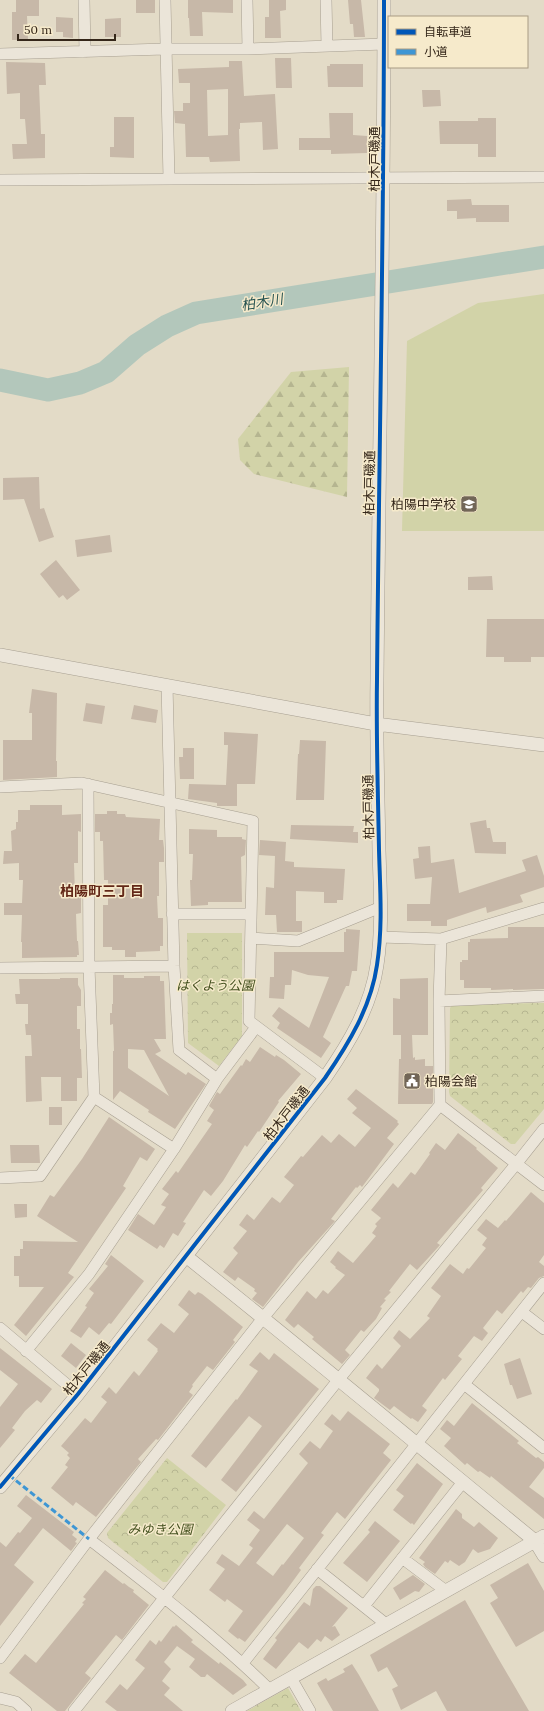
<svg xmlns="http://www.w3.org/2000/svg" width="544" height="1711" font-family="Lora,'Noto Sans JP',serif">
	<defs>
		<pattern id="forest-firs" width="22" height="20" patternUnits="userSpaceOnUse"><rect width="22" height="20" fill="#d2d3a8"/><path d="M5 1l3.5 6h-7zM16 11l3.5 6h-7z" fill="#b5b590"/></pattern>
		<pattern id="park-crowns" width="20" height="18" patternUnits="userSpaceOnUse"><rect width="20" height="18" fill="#d2d3a8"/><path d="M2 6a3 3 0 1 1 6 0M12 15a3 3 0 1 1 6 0" fill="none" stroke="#b5b590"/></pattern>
	</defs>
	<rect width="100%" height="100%" fill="#e3dbc7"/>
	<path fill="#d2d3a8" d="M544 294V531H402L407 341 478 303Z"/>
	<path fill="url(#forest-firs)" d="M349 367 347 497 254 474 240 460 238 439 291 372Z"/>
	<path fill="url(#park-crowns)" d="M187 933H242V1036L219 1066 188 1043Z
		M544 1003V1109L515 1144H511L450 1096 449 1092 450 1008 453 1004Z
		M167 1458 226 1505 167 1582H163L108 1538 107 1533Z
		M288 1688 301 1711H247Z"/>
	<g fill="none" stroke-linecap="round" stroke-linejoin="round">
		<path stroke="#b3c7bb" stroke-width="23" d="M0 380 48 390 80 383 106 372 137 345 167 326 196 313 544 257"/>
	</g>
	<path fill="#c7b8a8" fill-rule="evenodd" d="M16 0H39V16H27L28 40H12V12H16Z
		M136 0H155V13H136Z
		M188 0H233V13L202 12 203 36H190L189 18H188Z
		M269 0H286V10L280 11 281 38H265V17H269Z
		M348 0H361L365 37H354L353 24H350Z
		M56 17 73 18V38L63 37V32H56Z
		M121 18V37H105V19Z
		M275 58H291L292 88H276Z
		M229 61H242L244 96 275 94 278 149 263 150 262 122 240 123V129H239L240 161 210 162 209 157H186L185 124 175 123 174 111H183V103H190V83H179L178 69 229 67ZM228 89V135L208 136 207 90Z
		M6 62 45 63 46 85H39L41 134H45V158L13 159 12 144H27L25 119H20V93L7 94Z
		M330 64H363V87H328L327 66H330Z
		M422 90H440L441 106 423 107Z
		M329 113H353V135L367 136V153L331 154V150H299V138H330Z
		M114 117H134V158L110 157V147H114Z
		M478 118H496V157H478V144H440L439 121H478Z
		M471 199 472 205H509V222H476V218L457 219V211H447V200Z
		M39 477 40 509 44 508 54 537 39 542 24 499 3 500V478Z
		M110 535 112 552 77 557 75 540Z
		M56 560 80 590 67 600 63 595 59 598 40 574Z
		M492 576 493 590H468V577Z
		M487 619H544V657H531V662H504V657H486Z
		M32 689 57 693 56 761H57V777L3 780V740H32V713H29Z
		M86 703 105 706 102 724 83 721Z
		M134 705 158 710 156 723 131 719Z
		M224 732 258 734 255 784H237V806H217V803L188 799 189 784 226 785 228 745H224Z
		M300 740 326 741 324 800H296L298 754H299Z
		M183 748H194V779H180L179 757H183Z
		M30 805H62V815L81 814V832L78 831V863H74L75 895H81V913L76 914 77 941H78L79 955H77V957L22 958V942H21L22 915H4V903H22L23 880H19V863L3 864 4 851H12L11 831 16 829V822H18V810H30Z
		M107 811H117V814H125L126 817 160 819 159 840H163L164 848V862H159V896H157L158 918H163V946H160V951L136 952V957H125V950H112V947H103V905H108V880H104L103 841H100V832H95V814H107Z
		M486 820 487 828H490L493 842H506V854L475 853 470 823Z
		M291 825 354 826 353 832H358V843L290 839Z
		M189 829 217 830V837H242V839L246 840 245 855 241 857 242 902H208V905L191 906 190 880H192L193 854H189Z
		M260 840 286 842 285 861 294 862V867L345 869 343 900H337V903H324V892L296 891V921H302V932H277L276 915H265L266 887 274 888 275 856 259 855Z
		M430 846 431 863 454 859 459 893 526 871 522 860 537 855 544 876V887L520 895 523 902 487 913 486 907 447 920V926H431V921H407V904H430L432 877 415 879 413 859 419 858 418 847Z
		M508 927H544V989L513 990V989L491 990V988H464V980H460V962H462V960H468V942H470V939L508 938Z
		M346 929 360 930 357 971H352L349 986H346L323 1037 331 1043 321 1058 277 1028 280 1023 272 1016 279 1007 309 1028 329 977 308 975 292 970 291 985H285L284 999 269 998 270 977H274V952H344V932H346Z
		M113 975H124V978H144V976H160V981H164L166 1039H154L161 1051 155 1054 186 1075 188 1072 206 1084 175 1129 148 1112 149 1110 120 1091 113 1100V1051H114L113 1024 110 1025V1013H112V1004H113ZM128 1049 144 1050 169 1096 128 1068Z
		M60 978H78V985L81 990V1006H77V1029H80V1049H81L82 1078H77V1101H61V1077H41L42 1101 26 1102 25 1056H32L31 1035H26L25 1024H28V1004H16L15 994H20L19 979H60Z
		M428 978V1035H412L413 1058 415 1057V1060L425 1059V1066H433V1102L432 1104H398L399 1059H401V1035H393V998L400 999V979Z
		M260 1047 275 1057 276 1055 284 1060 301 1074 278 1101 279 1102 259 1132 258 1131 247 1147 245 1145 223 1181 211 1196 204 1190 183 1222 186 1223 178 1236 173 1233 164 1248 160 1245 157 1249 128 1230 138 1214 154 1225 166 1207 161 1205 169 1194 162 1189 176 1171 178 1173 212 1124 207 1121 214 1110 209 1106 217 1092 220 1094 241 1065 242 1066 246 1059 250 1062Z
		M356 1089 398 1121 397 1122 399 1124 387 1138 394 1144 362 1187 360 1185 357 1188 356 1187 331 1219 335 1221 298 1262 263 1307 252 1299 257 1293 254 1291 255 1289 238 1277 235 1281 223 1272 238 1253 233 1248 247 1231 239 1225 247 1214 254 1220 272 1197 280 1203 294 1185 284 1177 301 1156 303 1157 322 1135 331 1143 339 1134 355 1147 371 1128 352 1113 357 1108 347 1099Z
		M49 1107H62V1125H49Z
		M109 1117 155 1149 147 1161 140 1157 123 1186 126 1188 68 1273 74 1277 26 1336 14 1325 44 1287H19V1276H14V1256H20V1249H23V1241L78 1242 37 1216 50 1195 54 1197 82 1159Z
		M458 1133 477 1148 476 1149 498 1168 481 1188 483 1190 437 1243 440 1245 430 1256 417 1270 410 1264 389 1291 391 1292 384 1299 386 1300 380 1307 382 1308 376 1319 364 1332 361 1330 345 1350 350 1355 342 1364 312 1339 314 1337 298 1324 294 1328 285 1320 307 1291 316 1299 323 1290 328 1294 345 1275 335 1268 336 1267 330 1262 338 1251 353 1263 376 1236 372 1233 377 1226 375 1224 381 1218 371 1210 393 1183 398 1188 411 1172 415 1175 430 1154 429 1153 436 1143 445 1150Z
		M10 1145H39L40 1163H11Z
		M531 1192 544 1203V1255L539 1262 544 1266V1276L539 1278 531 1288 528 1287 523 1293 521 1291 502 1314 497 1310 483 1328 488 1333 482 1341 474 1336 458 1356 462 1359 445 1380 443 1378 422 1406 427 1410 418 1422 412 1418 411 1419 394 1406 390 1410 374 1398 379 1391V1389L366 1378 377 1364 382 1369 401 1346 393 1338 399 1330 410 1339 430 1318 427 1316 441 1296 431 1288 450 1264 463 1274 467 1268 469 1269 486 1248 482 1245 487 1238 477 1230 486 1219 498 1228 505 1220 506 1221Z
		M14 1204H27V1217L15 1218Z
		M111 1255 144 1281 111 1324 109 1323 99 1335 89 1327 81 1338 70 1331 87 1307 85 1306 94 1293 89 1289 108 1266 105 1264Z
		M189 1290 195 1295 198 1292 202 1294 243 1327 233 1340 235 1342 213 1370 207 1366 192 1385 193 1386 189 1392 193 1395 189 1400 158 1440 156 1439 138 1459 141 1462 96 1517 76 1502 73 1506 51 1488 68 1467 65 1465 70 1458 67 1455 69 1453 61 1446 85 1418 91 1423 107 1402 101 1397 109 1387 116 1394 134 1371 139 1376 158 1351 157 1350 158 1349 147 1340 161 1323 174 1333 189 1314 178 1305Z
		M71 1343 86 1355 76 1368 61 1356Z
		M0 1348 52 1389 41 1403 37 1400 25 1411 12 1428 15 1430 0 1448V1407L18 1384 0 1370Z
		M260 1352 269 1360 274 1353 319 1389 236 1492 221 1480 262 1426 249 1416 206 1468 191 1456 224 1414 236 1399 237 1400 258 1371 249 1365Z
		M520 1358 532 1394 517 1399 512 1385H510L504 1364Z
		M472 1403 519 1441 517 1443 536 1458 538 1457 544 1462V1468L529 1487 544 1498V1519L491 1476 490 1478 480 1471 478 1472 467 1463 465 1465 444 1446 451 1438 440 1429 447 1420 454 1426Z
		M348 1411 390 1444 383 1453 391 1460 345 1519 337 1512 321 1533 324 1535 299 1568 301 1570 285 1592 245 1642 239 1638 238 1639 228 1631 243 1611 227 1599 225 1602 209 1590 225 1569 216 1563 222 1554 239 1566 253 1548 249 1545 260 1530 247 1520 254 1511 264 1519 308 1463 299 1454 310 1441 320 1449 333 1431 324 1424 332 1414 340 1421ZM287 1524 304 1538 283 1565 282 1564 273 1576 256 1563Z
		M417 1463 443 1484 414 1525 412 1523 411 1524 393 1510 404 1496 396 1490Z
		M26 1495 74 1532 72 1535 77 1539 75 1542 77 1543 71 1551 43 1528 14 1565 34 1582 0 1626V1542L6 1547 18 1532 20 1533 32 1518 17 1506Z
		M456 1509 462 1514V1518L474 1527 479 1522 498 1538 490 1549 478 1553 473 1549 465 1562 459 1566 450 1560 448 1563 445 1561 435 1574 425 1567 423 1564 425 1562 419 1558Z
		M375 1521 400 1541 367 1582 343 1563 370 1532 368 1530Z
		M528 1563 544 1591V1631L516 1647 490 1603 498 1598 490 1585Z
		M105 1570 123 1584 124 1583 129 1587 134 1590 133 1592 149 1605 122 1640 116 1635 85 1673 91 1678 65 1711H57L9 1673 25 1654 36 1663 84 1604 82 1603 86 1599 83 1597Z
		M413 1575 425 1584 419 1592 415 1591 400 1600 393 1588Z
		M316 1586H320L348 1608 332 1627 335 1626 340 1635 332 1641 325 1636 321 1642 317 1639 308 1649 299 1642 276 1669 263 1659 277 1640 275 1638 304 1602 310 1606 313 1589Z
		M465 1600 498 1658 529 1711H447L436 1691 401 1710 392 1689 398 1686 387 1667 378 1672 370 1655Z
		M176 1625 193 1640 191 1642 219 1664 220 1662 243 1680 247 1685 233 1695 207 1674 205 1677H201L189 1667 195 1659 177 1646 164 1662 171 1669 162 1681 170 1688 164 1695 183 1711H117L105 1702 120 1684 127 1690 145 1668 135 1660 150 1640 156 1645 159 1640 161 1642 173 1626 174 1627Z
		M352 1664 359 1675 379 1711H333L317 1683 326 1678 328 1681 345 1672 343 1669Z"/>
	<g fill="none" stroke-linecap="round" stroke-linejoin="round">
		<defs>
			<path id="minor" d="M84 0 85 52
				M165 0 169 179
				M247 0 248 49
				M326 0 327 46
				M0 54 165 49H248L384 44
				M0 180 544 177
				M167 685 174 966 179 1050 217 1079
				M0 787 82 783 253 821 249 1021 325 1078
				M172 914H251
				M380 937 441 939
				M251 938 298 941 381 907
				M0 968 174 966
				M439 1001 544 996
				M94 1097 174 1149
				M440 1105 544 1185
				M0 1178 40 1176 94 1097 89 967 88 784
				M522 1312 544 1329
				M0 1328 78 1394
				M26 1351 89 1274 174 1149 217 1079 256 1027
				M464 1384 544 1448
				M89 1539C151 1587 214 1635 270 1690
				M402 1558 446 1591
				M317 1569 386 1624
				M364 1606 463 1482
				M0 1658 89 1539 263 1318 440 1105 439 1001 441 939 544 908
				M243 1663 544 1283
				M291 1678 310 1711
				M0 1698 16 1702 26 1711
				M74 1711 339 1379 517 1163 544 1129"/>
			<path id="tertiary" d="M0 655 376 724 544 745
				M187 1257C304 1350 419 1446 535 1541L544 1556
				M0 1487 78 1394 325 1078C349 1043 371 1007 377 965 383 926 380 888 379 850 378 793 376 736 377 680 379 453 384 227 384 0
				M232 1711 544 1536"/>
		</defs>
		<use href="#minor" stroke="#a79f91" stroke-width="12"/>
		<use href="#tertiary" stroke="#a79f91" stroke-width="14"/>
		<use href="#minor" stroke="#ebe5d9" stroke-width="11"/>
		<use href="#tertiary" stroke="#ebe5d9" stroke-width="13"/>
		<path stroke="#3e96d4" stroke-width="3" stroke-dasharray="6 3" stroke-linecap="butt" d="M9 1475 89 1539"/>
		<defs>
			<path id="cycleway" d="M0 1487 78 1394 325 1078C349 1043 371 1007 377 965 383 926 380 888 379 850 378 793 376 736 377 680 379 453 384 227 384 0"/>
		</defs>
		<use href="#cycleway" stroke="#f6eacb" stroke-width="6"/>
		<use href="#cycleway" stroke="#0057b8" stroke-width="4"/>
	</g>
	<defs>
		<symbol id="school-square" viewBox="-11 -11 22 22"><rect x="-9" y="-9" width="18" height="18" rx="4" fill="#726657" stroke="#f6eacb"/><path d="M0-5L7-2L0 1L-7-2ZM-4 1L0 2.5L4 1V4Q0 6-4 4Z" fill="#fff"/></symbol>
		<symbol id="civic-square" viewBox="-11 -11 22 22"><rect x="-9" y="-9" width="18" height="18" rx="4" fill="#726657" stroke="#f6eacb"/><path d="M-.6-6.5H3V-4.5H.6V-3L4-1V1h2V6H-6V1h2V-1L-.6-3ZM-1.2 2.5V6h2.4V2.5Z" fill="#fff"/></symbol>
	</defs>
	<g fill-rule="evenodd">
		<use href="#school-square" x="459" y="494" width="20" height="20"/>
		<use href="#civic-square" x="402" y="1071" width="20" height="20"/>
	</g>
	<g text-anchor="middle" stroke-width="3" stroke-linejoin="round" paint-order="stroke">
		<g font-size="13" fill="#35271a" stroke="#f6eacb">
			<text transform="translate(374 159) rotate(-90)" y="5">柏木戸磯通</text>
			<text transform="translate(369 483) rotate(-89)" y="5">柏木戸磯通</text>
			<text transform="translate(368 807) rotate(-91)" y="5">柏木戸磯通</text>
			<text transform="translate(286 1113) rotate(-52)" y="5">柏木戸磯通</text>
			<text transform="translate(86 1368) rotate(-51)" y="5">柏木戸磯通</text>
		</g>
		<g font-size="13" fill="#35271a" stroke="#f6eacb" text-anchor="end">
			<text x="456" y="509">柏陽中学校</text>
			<text x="425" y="1086" text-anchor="start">柏陽会館</text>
		</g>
		<g font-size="13" font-style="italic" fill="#455220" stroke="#f6eacb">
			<text x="215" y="990">はくよう公園</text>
			<text x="160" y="1534">みゆき公園</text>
		</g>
		<g font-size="14" font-style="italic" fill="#295553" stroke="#f6eacb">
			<text transform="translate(262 302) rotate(-9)" y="5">柏木川</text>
		</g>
		<g font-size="14" font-weight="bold" fill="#632818" stroke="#f6eacb">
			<text x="102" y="896">柏陽町三丁目</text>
		</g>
	</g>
	<rect x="388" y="16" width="140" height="52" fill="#f6eacb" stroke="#a99c84"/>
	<rect x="396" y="29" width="20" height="6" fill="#0057b8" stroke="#a99c84"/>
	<text x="424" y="36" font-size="12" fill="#35271a">自転車道</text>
	<rect x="396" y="49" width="20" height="6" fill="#3e96d4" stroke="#a99c84"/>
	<text x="424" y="56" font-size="12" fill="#35271a">小道</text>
	<path d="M18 34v6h97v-6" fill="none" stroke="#35271a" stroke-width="2"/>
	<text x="24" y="34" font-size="12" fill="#35271a" stroke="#f6eacb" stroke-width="3" paint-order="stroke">50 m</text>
</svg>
